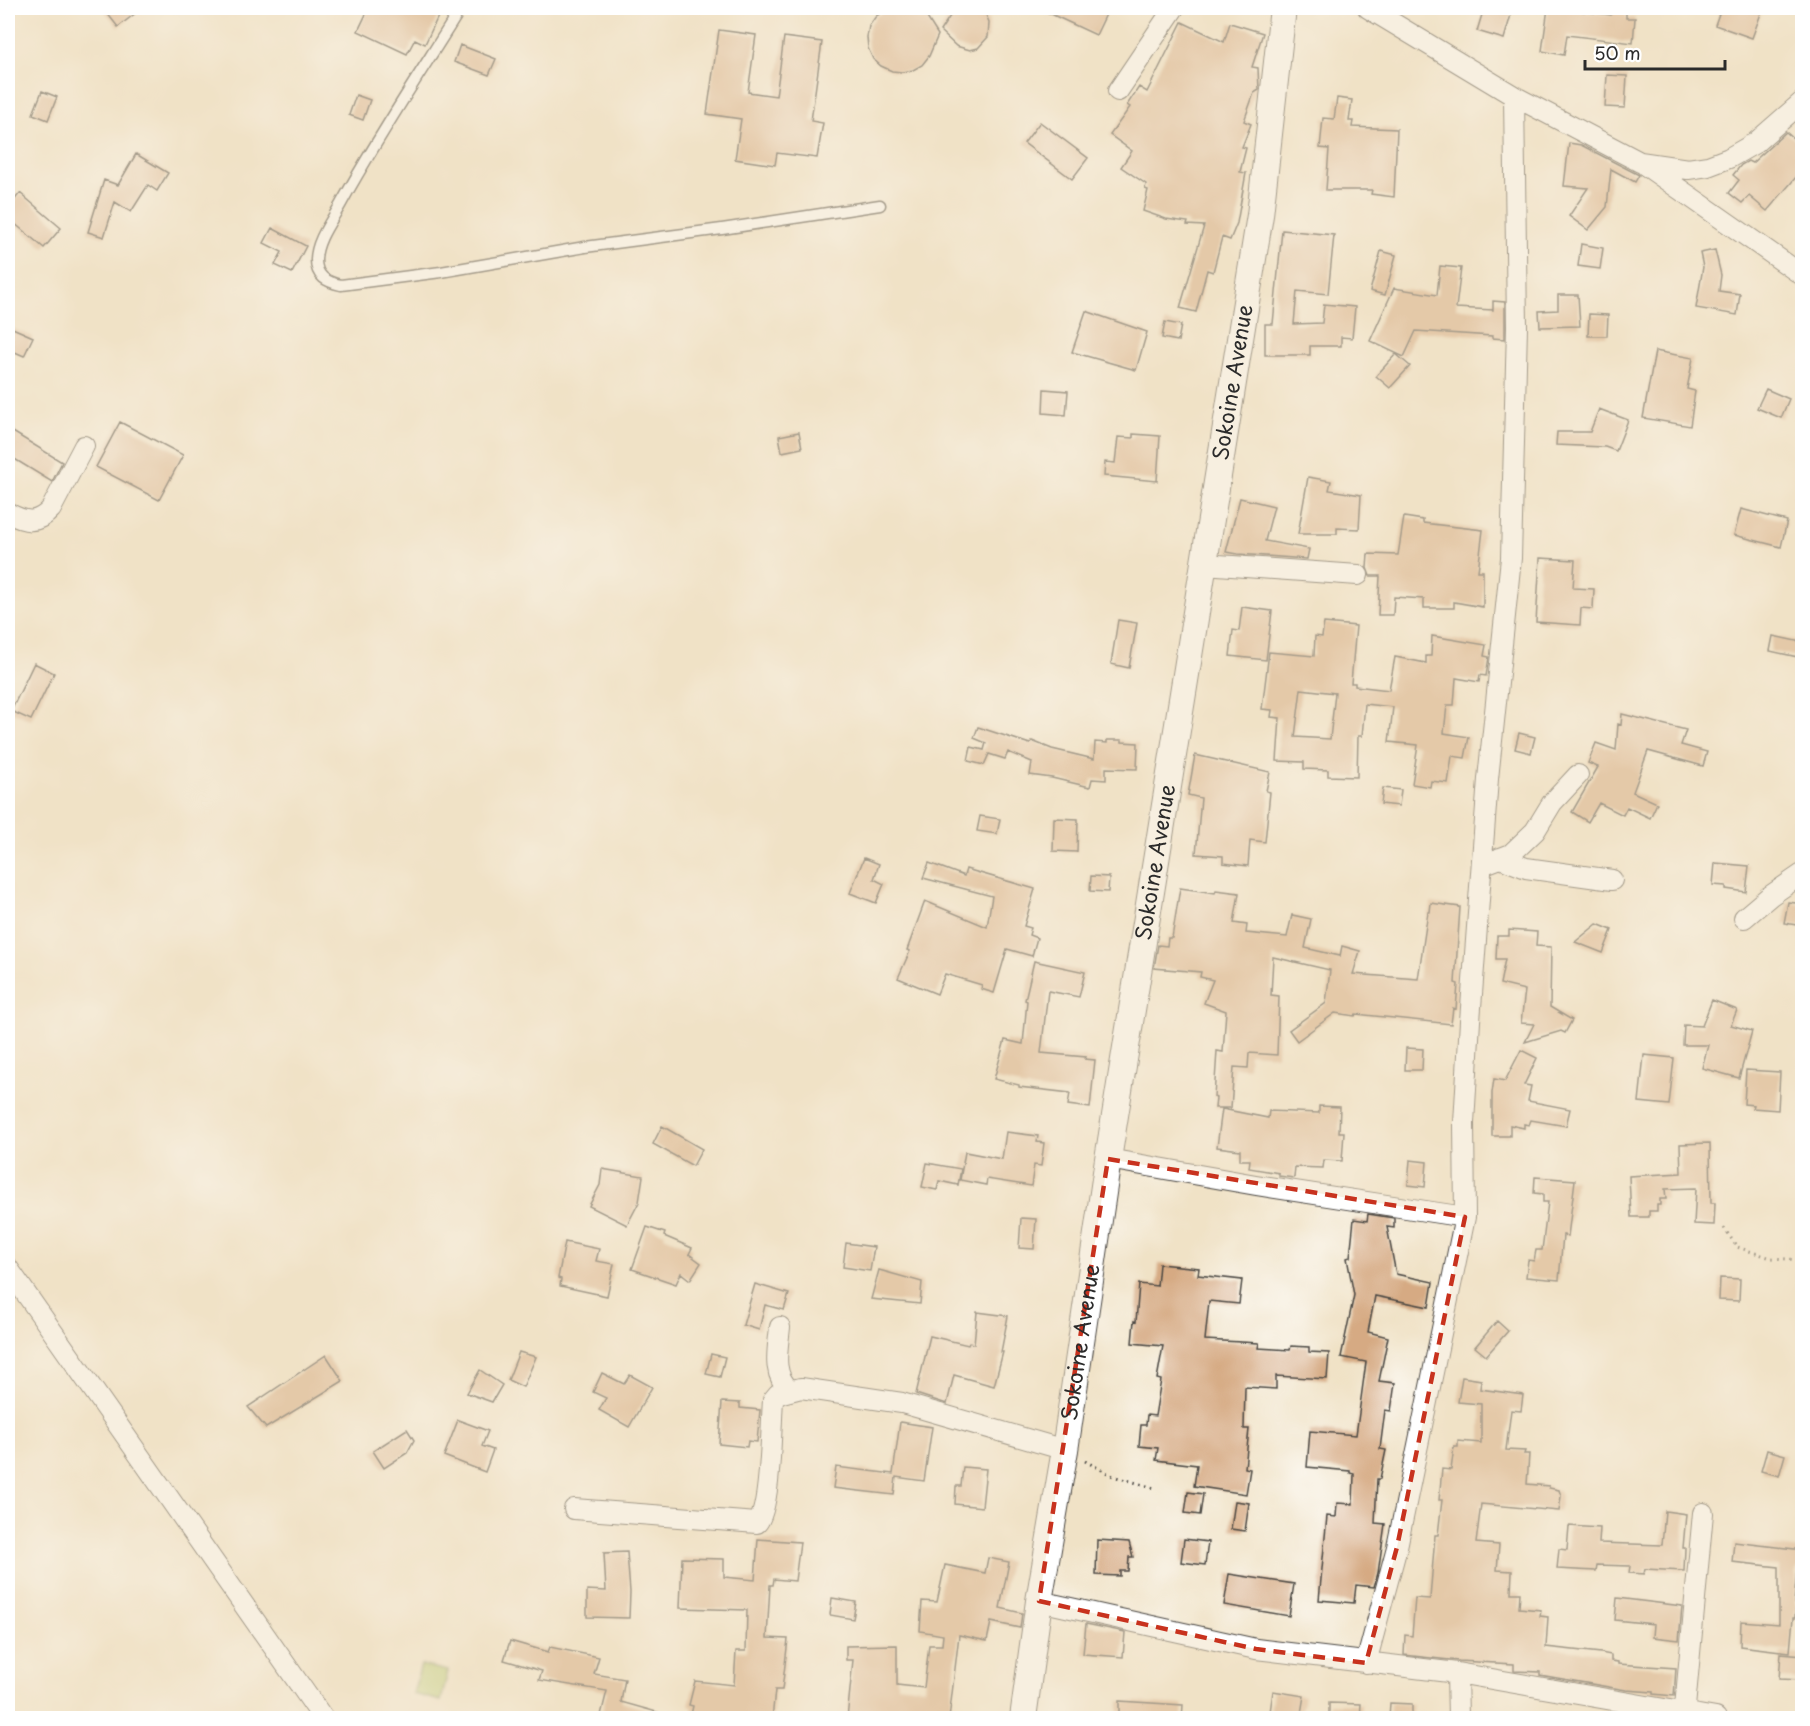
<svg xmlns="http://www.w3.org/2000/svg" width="1810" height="1726" font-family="'Playpen Sans',sans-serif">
	<rect width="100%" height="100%" fill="#fff"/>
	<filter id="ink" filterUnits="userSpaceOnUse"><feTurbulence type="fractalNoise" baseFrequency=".0167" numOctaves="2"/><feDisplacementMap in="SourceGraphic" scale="12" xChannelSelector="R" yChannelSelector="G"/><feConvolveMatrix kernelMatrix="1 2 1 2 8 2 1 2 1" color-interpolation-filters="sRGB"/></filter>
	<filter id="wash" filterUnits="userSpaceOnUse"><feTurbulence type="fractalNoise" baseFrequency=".008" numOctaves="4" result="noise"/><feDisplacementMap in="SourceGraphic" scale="24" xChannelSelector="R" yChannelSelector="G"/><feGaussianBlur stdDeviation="1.35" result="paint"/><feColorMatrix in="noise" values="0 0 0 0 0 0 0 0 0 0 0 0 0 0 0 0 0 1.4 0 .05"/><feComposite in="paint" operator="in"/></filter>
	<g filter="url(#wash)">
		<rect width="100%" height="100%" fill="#f0e2c6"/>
		<path fill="#b3c76b" stroke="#6f794b" stroke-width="1.5" d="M421 1665 448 1671 441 1701 413 1694Z"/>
		<g id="blocks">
			<path fill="#d6aa83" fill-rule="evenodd" d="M103 8H142L118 27Z
				M369 8H442L425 44 415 39 407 54 358 31Z
				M890 8H912L917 10 926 16 938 35 929 56 922 65 913 70 902 72 892 71 881 66 873 59 868 48 867 37 869 26 876 16Z
				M961 8H975L980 10 986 15 989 22 988 37 978 48 970 50 956 46 940 31 952 13Z
				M1038 8H1109L1096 35Z
				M1484 8H1513L1504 39 1477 31Z
				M1548 8H1571V10L1611 15 1612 11 1626 12V18H1635L1633 43 1567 35 1564 55 1542 51Z
				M1721 8H1763L1752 38 1715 25Z
				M1182 22 1224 42 1230 23 1263 33 1252 67 1258 68 1259 90 1254 93 1244 121 1251 124 1242 147 1246 148 1240 172 1246 173 1237 223 1230 240 1222 237 1213 272 1207 270 1196 312 1180 308 1204 226 1187 225 1188 222 1166 219 1143 211 1148 190 1145 189 1146 184 1121 167 1132 151 1110 135 1130 107 1127 105 1139 87 1147 92Z
				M719 30 756 35 748 92 776 96 784 37 822 42 811 121 823 123 817 158 777 153 775 165 735 159 741 119 707 114Z
				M460 45 496 59 489 75 454 62Z
				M1607 75 1627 76 1625 108 1605 107Z
				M42 91 57 97 48 120 33 114Z
				M356 95 370 100 363 120 349 115Z
				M1337 98 1352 100 1349 121H1353L1352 127 1397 129 1394 197 1371 194 1372 190H1326L1329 149 1320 148 1323 118 1334 119Z
				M1040 122 1088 158 1072 179 1024 143Z
				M1786 132 1803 147V169L1767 211 1749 196 1742 203 1729 193 1739 180 1733 175 1741 165 1748 161 1752 163Z
				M1569 143 1581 145 1639 175 1635 182 1611 169 1607 207 1588 230 1569 216 1588 188 1564 186Z
				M136 154 168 173 157 191 148 185 131 212 115 202 104 237 88 232 104 180 118 185Z
				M20 193 61 228 44 248 8 218V208Z
				M272 228 306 246 292 273 275 265 282 252 264 243Z
				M1282 230 1334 235 1328 294 1297 291 1294 324 1322 323 1324 304 1355 307 1352 338 1341 337V346H1310V355H1265V324H1273Z
				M1581 244 1603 248 1600 269 1578 266Z
				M1715 250 1721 275 1719 291 1740 294 1737 315 1696 308 1703 267 1700 253Z
				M1381 251 1396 255 1385 295 1370 291Z
				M1440 266 1461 268 1456 308 1493 310V301L1505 302V339L1492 338V336L1416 331 1404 357 1370 341 1394 288 1437 295Z
				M1558 295H1578L1580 326 1540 327 1539 311 1558 310Z
				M1086 311 1147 332 1136 370 1072 352Z
				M1589 314 1608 315 1607 336H1588Z
				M1165 322 1181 325 1178 341 1162 338Z
				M8 326 33 337 24 356 8 349Z
				M1655 351 1693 358 1687 389 1695 391 1690 426 1643 418Z
				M1396 354 1410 366 1390 388 1376 376Z
				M1044 389 1068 391 1066 415 1043 413Z
				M1766 389 1789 399 1781 418 1757 408Z
				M1599 409 1628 420 1616 451 1605 447 1556 445 1557 432H1590Z
				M120 422 183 455 159 500 96 467Z
				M8 429 62 462 52 482 8 455Z
				M799 432 802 448 782 452 779 436Z
				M1133 434 1160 436 1157 481 1104 476 1105 462 1115 463 1118 437 1133 438Z
				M1308 477 1331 481 1329 490 1361 495 1359 529 1337 528V534H1298Z
				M1240 498 1274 506 1265 541 1309 549 1307 559 1238 554 1226 552Z
				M1741 509 1787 521 1781 547 1734 535Z
				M1404 517 1423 520V523L1483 530 1478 571H1483V607L1454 602V608H1424V599L1394 597 1393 615H1378L1380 576H1370L1367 568 1368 554 1398 555Z
				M1540 558 1575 560 1573 588 1594 589 1593 609 1581 608 1580 625 1536 622Z
				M1242 607 1272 611 1266 660 1230 656 1233 630 1239 631Z
				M1118 620 1137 623 1129 668 1111 664Z
				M1324 623 1356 626 1351 683H1355V686L1389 690 1395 657 1426 663V656H1431L1432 636 1486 645 1484 656 1489 657 1486 676 1480 675 1479 682 1456 678 1454 705H1447L1444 733 1469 737 1465 758 1452 756 1448 783 1431 781 1430 787 1412 784 1418 745 1389 742 1393 707 1365 704 1362 736H1358L1357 777 1328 776V770L1304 769V762L1277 761 1280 718 1271 717 1272 710 1262 709 1269 652 1314 656 1315 636 1322 637ZM1301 689 1335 693 1330 739 1295 737Z
				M1773 636 1801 642 1798 657 1770 651Z
				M34 663 54 673 31 720 11 711Z
				M1622 714 1686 730 1681 745 1707 752 1703 766 1648 751 1633 792 1657 803 1650 818 1627 807 1623 815 1599 803 1588 822 1572 812 1598 767 1588 763 1596 743 1616 750 1618 724 1621 725Z
				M978 727 1030 744 1032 741 1052 749 1094 759 1095 742 1107 743V740H1122V742L1138 743 1137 769 1106 768V780L1092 779 1090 787 1052 778 1030 775 1032 762 1008 752 1005 759 989 754 984 765 968 761 971 747 984 750 986 743 974 738Z
				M1519 733 1535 737 1531 753 1515 749Z
				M1195 755 1270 772 1266 791 1270 792 1265 842 1250 840 1248 866 1223 863V856L1196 854 1201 798 1188 795Z
				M1383 788 1401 790 1399 806 1381 804Z
				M980 816 1000 819 997 834 977 831Z
				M1054 818 1078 819 1077 852 1053 851Z
				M864 858 879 864 874 879 884 884 876 903 850 893Z
				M929 863 964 876 966 869 1035 889 1024 926 1031 928 1029 935 1037 938 1032 956 1007 949 994 993 981 989 982 985 945 974 937 994 898 978 910 951 907 950 925 901 987 927 992 896 923 878Z
				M1715 863 1749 866 1746 892 1726 889V886L1713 885Z
				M1091 876 1109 877 1108 892 1090 891Z
				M1180 888 1215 893 1216 890 1239 893 1234 923 1247 925 1246 933 1287 937 1292 915 1311 919 1305 948 1340 956 1342 946 1360 951 1353 974 1418 979 1428 912H1430L1431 903 1460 907 1455 983 1458 984 1456 1009 1453 1008 1451 1024 1356 1014 1355 1016 1335 1013 1297 1041 1289 1030 1326 1003 1330 970 1273 957 1271 995 1279 996 1277 1055 1249 1053 1248 1068 1234 1067 1231 1108H1215L1216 1098 1214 1097 1217 1051 1223 1052 1226 1011 1204 1003 1213 980 1200 977 1201 972 1154 968 1158 945 1167 946 1168 938H1172Z
				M1788 902 1803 904V926L1784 923Z
				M1597 924 1612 930 1603 953 1575 942Z
				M1509 930 1537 932 1536 946 1551 947 1550 1007 1572 1020 1565 1033 1561 1031 1525 1042 1534 1024 1521 1023 1525 990 1500 984 1505 959H1496L1497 936H1509Z
				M1034 961 1085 972 1079 997 1048 991 1041 1053 1086 1057 1085 1059 1095 1060 1090 1108 1068 1105 1070 1093 1019 1087V1085L994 1079 1005 1040 1023 1044 1027 1001 1025 1000Z
				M1712 1000 1737 1010 1731 1025 1752 1031 1739 1078 1702 1068 1708 1045H1683L1684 1025 1702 1026Z
				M1406 1048 1423 1049 1422 1070H1405Z
				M1521 1050 1537 1058 1524 1085 1531 1086 1528 1101 1570 1109 1566 1126 1531 1120 1529 1125 1524 1124V1128L1510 1125V1136H1492V1093L1494 1079 1505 1081Z
				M1644 1055 1674 1058 1669 1105 1639 1102Z
				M1746 1070 1780 1072 1778 1110 1753 1108 1754 1105 1744 1104Z
				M1319 1106 1340 1107 1339 1132H1344L1342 1161 1324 1160 1323 1168 1295 1167 1294 1178 1279 1176V1173L1249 1168 1250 1160H1240V1150L1217 1147 1222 1109 1268 1118 1269 1111 1319 1113Z
				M662 1126 702 1149 693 1166 653 1144Z
				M1006 1132 1038 1136 1037 1142 1044 1143 1041 1166 1034 1165 1031 1186 987 1179 986 1185 960 1180 965 1152 1002 1159Z
				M1710 1143 1711 1203H1715L1714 1225 1694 1224 1696 1188 1665 1189 1666 1199H1660V1205H1657V1211H1649V1217H1631L1629 1176 1681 1173 1680 1144Z
				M1410 1160 1427 1162 1425 1187 1408 1185Z
				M927 1163 961 1169 958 1185 939 1181 937 1190 922 1187Z
				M602 1169 643 1176 639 1202 627 1225 589 1206 600 1185Z
				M1535 1177 1575 1180 1568 1236 1563 1235 1559 1280 1526 1277 1528 1260 1534 1261 1536 1250H1542L1548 1202H1543V1194L1534 1193Z
				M1368 1214 1394 1218V1228L1387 1227 1396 1274 1433 1282 1429 1307 1375 1296 1368 1332 1388 1337 1379 1381 1395 1383 1391 1411 1385 1410 1380 1449 1386 1450 1380 1479H1377L1375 1523 1385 1524 1378 1573 1374 1587 1356 1585 1354 1603 1319 1600 1327 1516 1336 1517 1337 1503 1353 1504 1354 1474 1350 1473V1471L1307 1467 1310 1431 1356 1435 1366 1362 1341 1357 1354 1295 1347 1258 1350 1257 1354 1219 1367 1221Z
				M1021 1218 1036 1219 1034 1249 1019 1248Z
				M647 1227 665 1233 664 1236 692 1248 689 1254 701 1263 690 1280 681 1273 676 1284 632 1269Z
				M565 1242 599 1249 596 1261 614 1264 607 1296 560 1286 561 1279 558 1278Z
				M846 1243 874 1247 870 1271 843 1267Z
				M1159 1264 1199 1268 1198 1275 1242 1280 1239 1304 1209 1301 1205 1340 1259 1343 1258 1348 1290 1350 1291 1346 1309 1347V1352L1329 1353 1327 1379 1276 1376V1389L1245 1387 1244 1429H1249L1245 1468 1250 1469 1246 1494 1194 1486 1197 1465 1156 1460 1158 1448 1139 1446 1141 1425H1146L1147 1415 1155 1416 1161 1380 1157 1379 1163 1346 1132 1343 1134 1321 1136 1322 1139 1284 1157 1286Z
				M879 1270 922 1282 920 1304 871 1299Z
				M1720 1278 1740 1279 1739 1301 1719 1300Z
				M755 1284 789 1294 784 1310 765 1305 759 1330 743 1325Z
				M977 1312 1008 1316 1001 1352H1003L994 1386 954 1375 947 1404 916 1394 930 1336 968 1345 969 1343 974 1344Z
				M1497 1321 1508 1331 1486 1356 1475 1347Z
				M519 1352 536 1357 523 1387 508 1380Z
				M711 1354 725 1357 720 1377 706 1374Z
				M326 1355 343 1381 266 1428 248 1407Z
				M480 1370 502 1385 492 1402 467 1393Z
				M602 1373 624 1384 630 1375 652 1387 629 1427 599 1410 606 1398 593 1392Z
				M1462 1377 1481 1380 1480 1389 1523 1395 1521 1411 1511 1410 1506 1450 1525 1451 1524 1454H1529L1527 1484 1549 1486V1488L1559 1490 1561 1496 1559 1511 1481 1504 1476 1543 1499 1545 1497 1570 1512 1571 1511 1593H1520L1519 1608 1541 1610 1540 1616 1548 1617 1546 1647 1601 1653 1611 1655V1661L1618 1662V1664L1676 1668 1674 1696 1653 1694V1692L1626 1690 1540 1675V1672L1514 1671V1664L1459 1661 1404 1655 1405 1635 1412 1636 1415 1598 1430 1599 1435 1535H1438L1442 1500H1439L1442 1469 1451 1470 1454 1447H1458V1441L1481 1443V1404L1458 1402Z
				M722 1402 740 1403V1408L760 1410 757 1442 748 1441 747 1447 719 1444Z
				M458 1420 488 1431 482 1446 493 1450 485 1472 444 1456Z
				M900 1422 932 1427 924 1481 896 1477 894 1495 833 1488 836 1467 893 1474Z
				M407 1429 414 1440 407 1453 384 1468 373 1451Z
				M1767 1450 1785 1455 1779 1476 1761 1471Z
				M963 1467 986 1469 982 1507 955 1504 956 1486H961Z
				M1188 1492 1203 1494 1200 1515 1185 1513Z
				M1235 1501 1249 1503 1245 1531 1231 1529Z
				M1665 1511 1686 1514 1683 1548H1685L1684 1571 1645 1569 1644 1574 1629 1573 1630 1566 1597 1565 1596 1571 1557 1569 1559 1549 1567 1550 1569 1526 1600 1528 1599 1543 1662 1545Z
				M758 1539 800 1542 795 1581 774 1579 773 1585H770L767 1638 788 1639 782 1690H775L772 1719H690L693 1706 689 1705 695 1681 734 1685 736 1651H746L747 1610 680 1608 682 1558 724 1559V1577L755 1580Z
				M1184 1539 1208 1542 1205 1565 1181 1562Z
				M1097 1540 1129 1542 1133 1557H1129L1128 1571H1120V1576L1096 1575Z
				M1734 1542 1803 1550V1570L1797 1569 1794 1603H1796L1795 1618H1793L1790 1652 1740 1646 1741 1621 1779 1624V1567L1732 1562Z
				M627 1552 630 1592 629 1618 587 1617V1590L606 1591 604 1553Z
				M988 1558 1009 1562 1000 1608 1022 1613 1020 1628 991 1622 987 1641 959 1635 949 1719H847L853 1660H846V1646L897 1645V1685L924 1688 929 1645H942L943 1635 920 1631 922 1601 937 1602 945 1565 985 1573Z
				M1229 1574 1294 1584 1289 1616 1224 1605Z
				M832 1598 856 1602 853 1619 830 1615Z
				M1617 1598 1682 1606 1679 1640 1653 1637 1654 1624 1615 1620Z
				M1086 1624 1125 1632 1123 1657 1083 1654Z
				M510 1641 548 1652 550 1647 599 1657 594 1674 625 1679 621 1702 664 1714V1719H600L607 1691 539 1680 542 1671 504 1660Z
				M1781 1653 1803 1655V1680L1779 1679Z
				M1273 1691 1304 1696 1300 1719H1269Z
				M1119 1701 1183 1705 1182 1719H1119Z
				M1329 1703 1361 1704 1360 1719H1329Z
				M1390 1703 1412 1704V1719H1389Z"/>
		</g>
	</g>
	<g filter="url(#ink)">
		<use href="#blocks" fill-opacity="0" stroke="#494642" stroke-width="1.5"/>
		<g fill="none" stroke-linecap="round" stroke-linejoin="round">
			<defs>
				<path id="service" d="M461 8C421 72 379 135 342 202 333 219 316 240 316 260 316 277 327 282 341 285L441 272 585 247 722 229 880 205"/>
				<path id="minor" d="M1368 8 1514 96 1640 162 1688 169 1708 166 1729 158 1755 143 1802 102
					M1118 91 1174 8
					M1645 165 1802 275
					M8 513C25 522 37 525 51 509L84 446
					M1204 564 1358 575
					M1500 858 1526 868 1612 880
					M1482 865 1511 854 1535 831 1552 803 1578 775
					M1744 918 1770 896 1802 874
					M1108 1159 1256 1185 1465 1217
					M8 1268 323 1718
					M780 1327C778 1349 771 1374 790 1390
					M574 1509 757 1523C771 1509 771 1425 773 1400L778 1394 801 1388 902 1403 1065 1450
					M1039 1601 1256 1649 1457 1673 1716 1718
					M1366 1663 1397 1547 1465 1217 1464 1123 1470 1021 1488 779 1511 558 1517 327 1514 96
					M1457 1673 1458 1718
					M1684 1718 1703 1513"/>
				<g id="tertiary">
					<path id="s1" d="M1023 1718 1039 1601 1065 1450 1108 1159 1260 215 1283 8"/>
				</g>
			</defs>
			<use href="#service" stroke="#494642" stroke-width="13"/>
			<use href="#minor" stroke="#494642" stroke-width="22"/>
			<use href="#tertiary" stroke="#494642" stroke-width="28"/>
			<path stroke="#494642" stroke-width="3" stroke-dasharray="1.5 4.5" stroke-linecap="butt" d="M1724 1228 1737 1247 1771 1258 1802 1260
				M1085 1461 1113 1476 1154 1488"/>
			<use href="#service" stroke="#fff" stroke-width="10"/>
			<use href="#minor" stroke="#fff" stroke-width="20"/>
			<use href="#tertiary" stroke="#fff" stroke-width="26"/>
		</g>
	</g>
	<path d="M0 0H1810V1726H0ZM1108 1159 1465 1217 1397 1547 1366 1663 1256 1649 1039 1601Z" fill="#f0e2c6" fill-opacity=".55" fill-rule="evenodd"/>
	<path fill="none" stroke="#c8321e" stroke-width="4.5" stroke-dasharray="12 8" stroke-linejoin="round" d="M1108 1159 1465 1217 1397 1547 1366 1663 1256 1649 1039 1601Z"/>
	<g text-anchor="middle" stroke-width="6" stroke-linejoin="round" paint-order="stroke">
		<g font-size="21" fill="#2b2b2b" stroke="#fff">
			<text dy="7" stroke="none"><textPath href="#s1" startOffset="1352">Sokoine Avenue</textPath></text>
			<text dy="7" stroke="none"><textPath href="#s1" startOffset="866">Sokoine Avenue</textPath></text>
			<text dy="7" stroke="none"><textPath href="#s1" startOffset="380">Sokoine Avenue</textPath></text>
		</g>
	</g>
	<rect width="1810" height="1726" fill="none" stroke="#fff" stroke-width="30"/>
	<path d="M1585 60v9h140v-9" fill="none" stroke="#2b2b2b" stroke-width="3"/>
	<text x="1594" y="60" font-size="18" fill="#2b2b2b" stroke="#ffffff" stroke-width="4.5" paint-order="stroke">50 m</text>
</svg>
